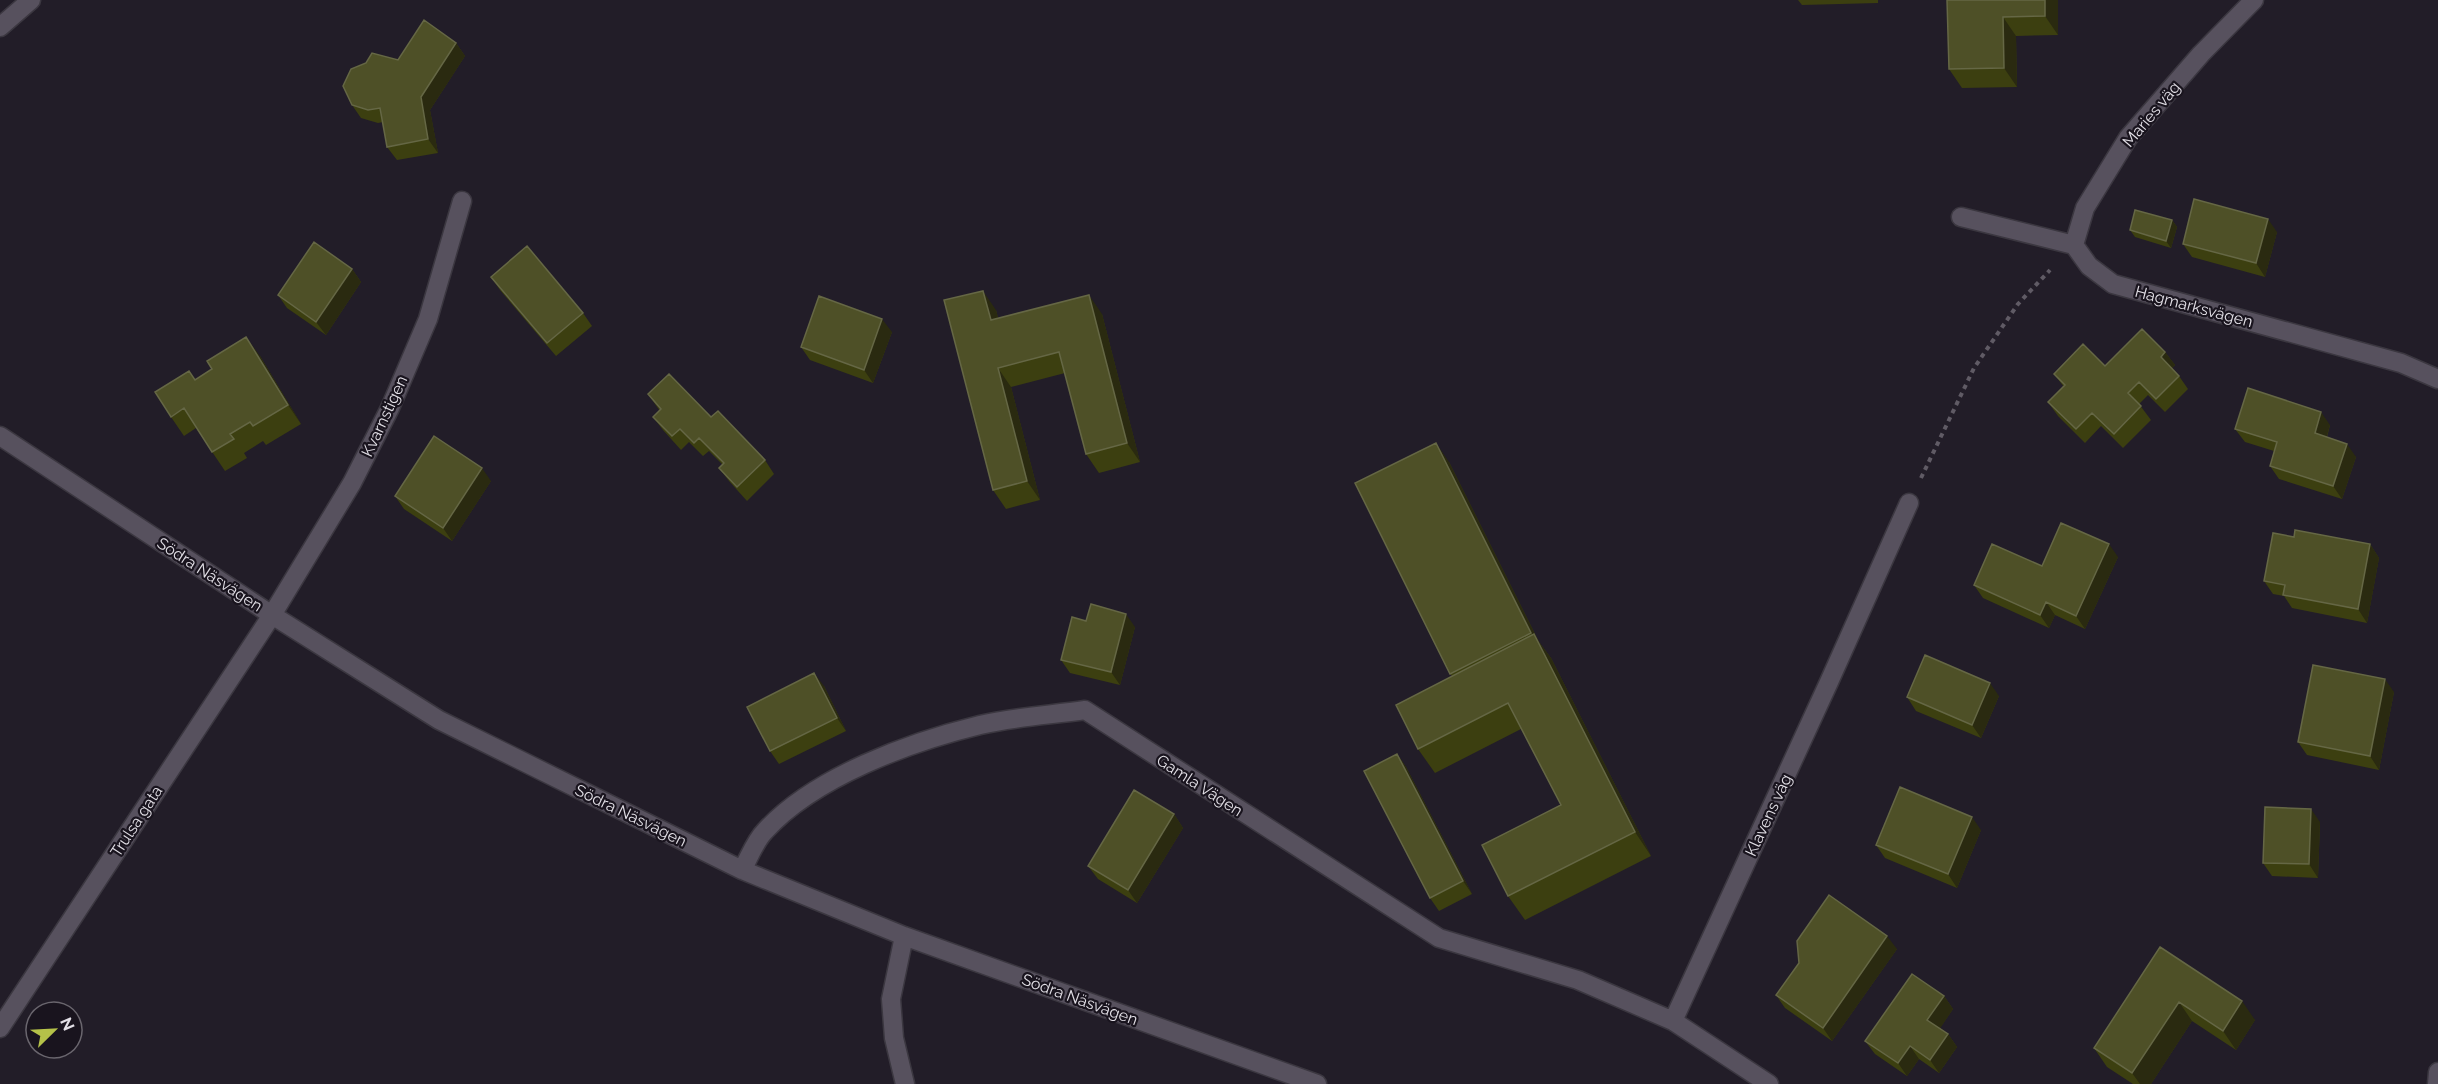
<svg xmlns="http://www.w3.org/2000/svg" width="2438" height="1084" font-family="Raleway,sans-serif">
	<rect width="100%" height="100%" fill="#221d28"/>
	<g fill="none" stroke-linecap="round" stroke-linejoin="round">
		<defs>
			<path id="minor" d="M0 27 31 0
				M1961 217 2074 245 2089 266 2113 284 2401 363 2438 379
				M2074 245 2085 208 2128 138 2201 54 2254 0
				M0 436 272 615 439 720 742 870 904 936 1317 1084
				M742 870C749 858 755 841 765 831 814 777 910 742 980 725 1014 717 1050 715 1085 710L1439 938 1578 980 1673 1021
				M904 936 891 999 894 1038 905 1084
				M0 1028 272 615 352 483 390 408 428 319 462 201
				M1769 1084 1673 1021 1829 682 1909 503
				M2437 1084 2438 1072"/>
		</defs>
		<use href="#minor" stroke="#3b3740" stroke-width="21"/>
		<path stroke="#605b65" stroke-width="4" stroke-dasharray="4.5 4.5" stroke-linecap="butt" d="M1921 478 1974 368 2018 304 2050 270"/>
		<use href="#minor" stroke="#57515e" stroke-width="18"/>
	</g>
	<path fill="#3c3f10" d="M1798 0H1878V3L1802 5Z
		M1947 0H2058V35L2016 36 2017 87 1962 88 1949 69Z
		M456 43 465 56 430 110 438 153 397 160 387 147 383 122 378 123 361 118 352 105 366 63 398 60Z
		M2172 220 2177 227 2171 248 2135 237 2130 230Z
		M2277 232 2265 277 2192 257 2183 244Z
		M352 269 361 282 326 335 287 308 278 295Z
		M491 277 583 313 592 326 556 356 500 290Z
		M996 310 998 318 1102 314 1140 462 1099 473 1086 454 1065 373 1011 387 1040 500 1006 509 993 490Z
		M892 332 873 383 810 360 801 347Z
		M2165 352 2175 365 2172 368 2179 376 2188 389 2165 412 2148 395 2139 404 2151 420 2123 448 2101 426 2085 443 2058 416 2048 402 2064 387 2054 374 2105 366Z
		M260 356 301 424 266 445 263 441 244 453 247 458 225 471 196 428 184 436 171 417Z
		M648 394 711 417 765 460 774 474 747 501 729 481 719 468 723 465 709 451 703 456 689 442 681 450 663 430 653 417 660 411Z
		M2330 425 2327 437 2356 457 2342 499 2279 479 2270 466 2274 451 2245 442 2235 429Z
		M1449 462 1539 642 1551 658 1651 856 1525 920 1508 896 1561 805 1521 729 1435 773 1418 749 1452 676 1450 674Z
		M491 481 452 541 404 509 395 496Z
		M2294 537 2370 544 2379 558 2367 623 2292 608 2284 596 2273 594 2264 581Z
		M2118 557 2085 629 2055 615 2049 628 1983 598 1974 585 2042 566Z
		M1086 621 1135 627 1120 685 1070 673 1061 660Z
		M824 686 846 731 779 764 770 751Z
		M2394 692 2379 770 2307 755 2298 742Z
		M1999 696 1981 738 1916 711 1907 697Z
		M1397 754 1406 767 1472 894 1439 911 1430 898Z
		M1174 814 1183 828 1137 903 1098 879 1088 866Z
		M2320 822 2318 878 2272 876 2263 863Z
		M1981 830 1957 888 1885 858 1876 845Z
		M2160 947 2255 1020 2236 1050 2192 1021 2151 1084H2133L2107 1067 2094 1048Z
		M1897 949 1832 1041 1785 1008 1776 995 1799 963Z
		M1944 996 1953 1009 1940 1028 1948 1034 1957 1047 1939 1073 1919 1059 1907 1076 1875 1054 1865 1041Z"/>
	<path fill="#2a2a10" d="M2045 0H2058V35L2045 16Z
		M2003 17 2016 36 2017 87 2004 68Z
		M456 43 465 56 430 110 438 153 428 139 421 97Z
		M2268 219 2277 232 2265 277 2256 263Z
		M2172 220 2177 227 2171 248 2166 241Z
		M352 269 361 282 326 335 316 322Z
		M983 291 996 310 1004 339 991 320Z
		M1089 295 1102 314 1140 462 1127 443Z
		M882 319 892 332 873 383 864 370Z
		M246 337 260 356 301 424 288 405Z
		M2165 352 2175 365 2170 370 2161 357Z
		M998 368 1011 387 1040 500 1027 481Z
		M2321 412 2330 425 2324 446 2315 433Z
		M1436 443 1449 462 1539 642 1551 658 1651 856 1635 832 1540 645 1531 633Z
		M2347 444 2356 457 2342 499 2333 486Z
		M482 468 491 481 452 541 443 528Z
		M2109 544 2118 557 2085 629 2076 616Z
		M2370 544 2379 558 2367 623 2358 609Z
		M2046 602 2055 615 2049 628 2040 615Z
		M1126 614 1135 627 1120 685 1111 672Z
		M814 673 824 686 846 731 837 718Z
		M2385 679 2394 692 2379 770 2370 756Z
		M1990 683 1999 696 1981 738 1972 725Z
		M1397 754 1406 767 1472 894 1463 881Z
		M2311 809 2320 822 2318 878 2309 864Z
		M1174 814 1183 828 1137 903 1128 890Z
		M1972 817 1981 830 1957 888 1948 874Z
		M1887 936 1897 949 1832 1041 1823 1028Z
		M1944 996 1953 1009 1937 1033 1927 1020Z
		M2242 1001 2255 1020 2236 1050 2223 1031Z
		M2179 1002 2192 1021 2151 1084H2140L2132 1073Z
		M1948 1034 1957 1047 1939 1073 1930 1060Z
		M1910 1046 1919 1059 1907 1076 1898 1063Z"/>
	<path fill="#4e5027" stroke="#656745" stroke-width="1.5" d="M1947 0H2045V16L2003 17 2004 68 1949 69Z
		M424 20 456 43 421 97 428 139 387 147 380 108 368 110 352 105 343 86 351 69 366 63 372 53 398 60Z
		M2194 199 2268 219 2256 263 2183 244Z
		M2135 210 2172 220 2166 241 2130 230Z
		M314 242 352 269 316 322 278 295Z
		M527 246 583 313 547 343 491 277Z
		M983 291 991 320 1089 295 1127 443 1086 454 1059 352 998 368 1027 481 993 490 944 300Z
		M819 296 882 319 864 370 801 347Z
		M2142 329 2165 352 2161 357 2179 376 2156 399 2139 382 2128 393 2141 406 2114 434 2092 413 2076 429 2048 402 2065 385 2054 374 2083 344 2105 366Z
		M246 337 288 405 253 426 250 422 230 434 234 439 212 452 184 408 171 417 155 392 189 371 195 380 212 369 207 361Z
		M669 374 711 417 718 411 765 460 737 487 719 468 724 463 699 438 694 443 680 429 672 436 653 417 661 409 648 394Z
		M2248 388 2321 412 2315 433 2347 444 2333 486 2270 466 2277 442 2235 429Z
		M434 436 482 468 443 528 395 496Z
		M1436 443 1531 633 1450 674 1355 483Z
		M2061 523 2109 544 2076 616 2046 602 2040 615 1974 585 1992 544 2042 566Z
		M2295 530 2370 544 2358 609 2283 595 2285 585 2264 581 2273 533 2294 537Z
		M1091 604 1126 614 1111 672 1061 660 1072 617 1086 621Z
		M1534 634 1635 832 1508 896 1482 845 1561 805 1508 703 1418 749 1396 705Z
		M1925 655 1990 683 1972 725 1907 697Z
		M2313 665 2385 679 2370 756 2298 742Z
		M814 673 837 718 770 751 747 707Z
		M1397 754 1463 881 1430 898 1364 771Z
		M1900 787 1972 817 1948 874 1876 845Z
		M1134 790 1174 814 1128 890 1088 866Z
		M2265 807 2311 809 2309 864 2263 863Z
		M1829 895 1887 936 1823 1028 1776 995 1799 963 1797 941Z
		M2160 947 2242 1001 2223 1031 2179 1002 2132 1073 2094 1048Z
		M1912 974 1944 996 1927 1020 1948 1034 1930 1060 1910 1046 1898 1063 1865 1041Z"/>
	<g text-anchor="middle" stroke-width="4.5" stroke-linejoin="round" paint-order="stroke">
		<g font-size="16" fill="#e3e0e7" stroke="#19141e">
			<text transform="translate(2151 114) rotate(-50)" y="6">Maries väg</text>
			<text transform="translate(2194 306) rotate(15)" y="6">Hagmarksvägen</text>
			<text transform="translate(384 416) rotate(-65)" y="6">Kvarnstigen</text>
			<text transform="translate(210 574) rotate(33)" y="6">Södra Näsvägen</text>
			<text transform="translate(1200 785) rotate(33)" y="6">Gamla Vägen</text>
			<text transform="translate(631 815) rotate(26)" y="6">Södra Näsvägen</text>
			<text transform="translate(1768 815) rotate(-65)" y="6">Klavens väg</text>
			<text transform="translate(136 821) rotate(-57)" y="6">Trulsa gata</text>
			<text transform="translate(1080 999) rotate(20)" y="6">Södra Näsvägen</text>
		</g>
	</g>
	<g transform="translate(54 1030) rotate(66)"><circle r="28" fill="#19141e" stroke="#6a666e" stroke-width="1.5"/>
	<path d="M0-4.5L10 22L0 15L-10 22Z" fill="#b5c249"/>
	<text y="-9" font-size="16" font-weight="bold" text-anchor="middle" fill="#e3e0e7">N</text>
	</g>
</svg>
